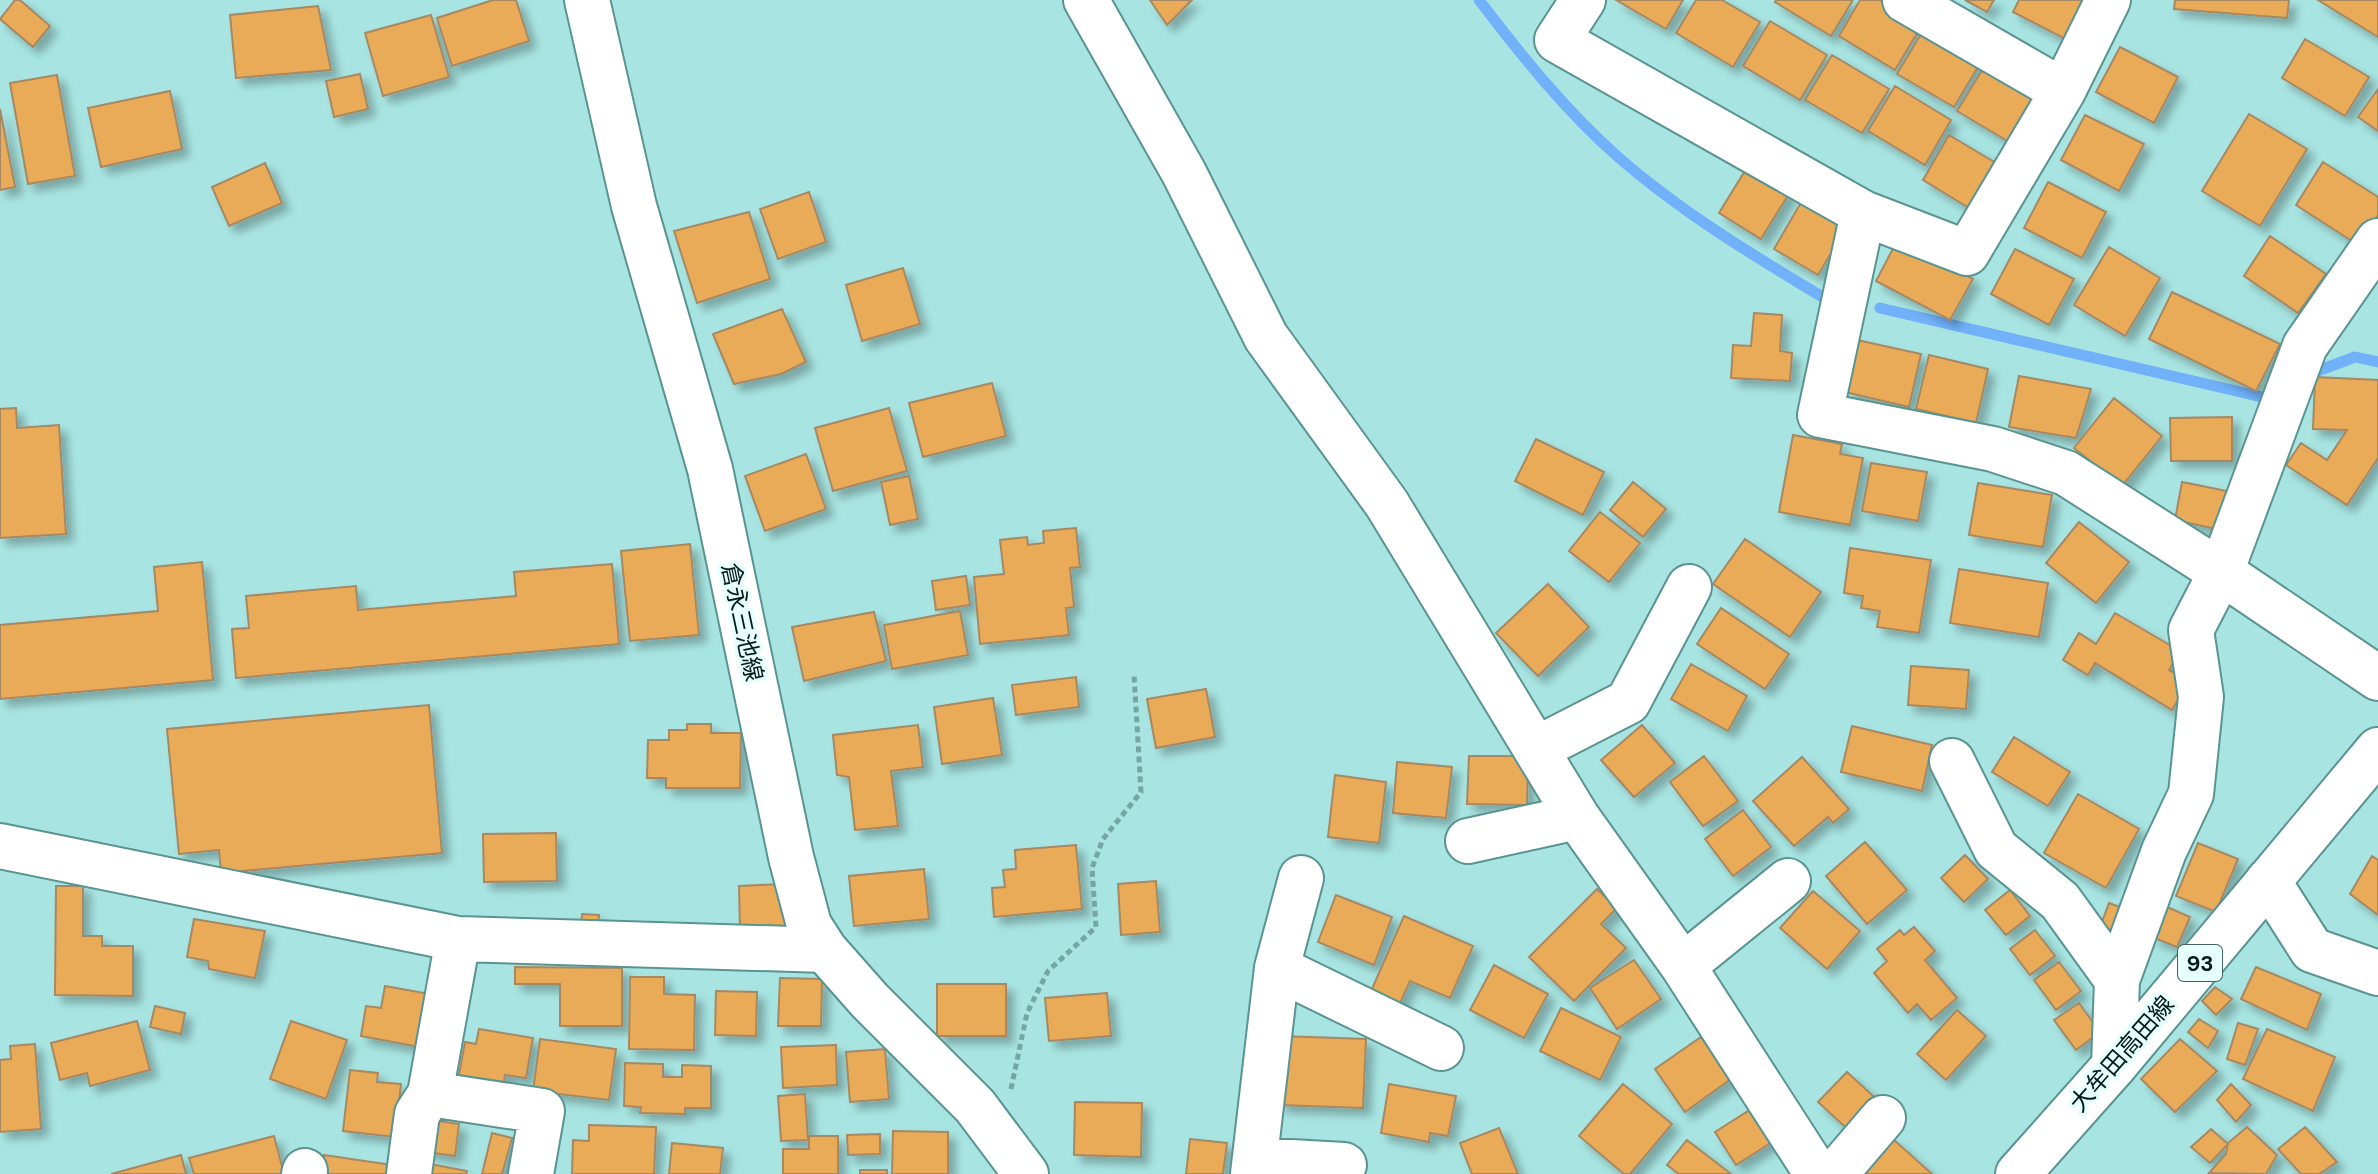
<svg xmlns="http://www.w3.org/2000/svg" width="2378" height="1174" font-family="'DM Sans','Noto Sans JP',sans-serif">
	<defs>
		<filter id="shadow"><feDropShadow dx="7" dy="7" stdDeviation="4" flood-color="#0004"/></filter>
	</defs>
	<rect width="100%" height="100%" fill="#a8e5e2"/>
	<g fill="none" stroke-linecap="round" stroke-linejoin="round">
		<path stroke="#71b1f9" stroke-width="11" d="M1479 0C1521 55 1565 110 1617 156 1682 213 1756 257 1829 301
			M1880 308 2262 397
			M2315 372 2355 357 2378 362"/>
	</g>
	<path fill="#eaab58" stroke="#a68864" stroke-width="2" filter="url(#shadow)" d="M15 0H20L50 26 33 47 0 19Z
		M493 0H516L529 41 452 66 437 18Z
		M1150 0H1192L1167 25Z
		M1616 0H1683L1666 29Z
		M1696 0H1722L1760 22 1733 67 1676 33Z
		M1776 0H1853L1831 36 1775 2Z
		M1860 0H1880L1922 25 1895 70 1839 36Z
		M1965 0H1994L1987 12Z
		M2019 0H2093L2071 42 2013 12Z
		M2175 0H2289L2287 18 2174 9Z
		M2318 0H2378V37Z
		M318 6 331 70 236 78 230 15Z
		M431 15 449 77 383 96 365 33Z
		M1770 21 1827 55 1800 100 1743 66Z
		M1924 29 1981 62 1954 107 1897 74Z
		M2305 39 2369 77 2345 116 2282 78Z
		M2120 47 2178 77 2154 123 2096 92Z
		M1832 55 1889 89 1862 133 1805 100Z
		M1984 67 2041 100 2014 145 1957 111Z
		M360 74 368 109 334 117 326 81Z
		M57 75 75 176 28 184 10 83Z
		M1895 86 1951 120 1925 165 1868 131Z
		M2378 89V131L2358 117Z
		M170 91 182 149 101 167 88 108Z
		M0 109 15 187 0 190Z
		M2249 114 2307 149 2260 226 2202 191Z
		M2085 115 2144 144 2119 191 2061 160Z
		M1949 135 2006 169 1979 214 1923 180Z
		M2323 162 2378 197V215L2358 245 2296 205Z
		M265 163 282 203 229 226 212 187Z
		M1748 166 1790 192 1761 239 1719 213Z
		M2048 182 2106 212 2082 258 2024 228Z
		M809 192 826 242 778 259 760 209Z
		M1803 199 1848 225 1818 275 1774 249Z
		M749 212 770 279 697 303 674 231Z
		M2270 236 2326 274 2298 313 2244 276Z
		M1898 239 1973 279 1950 320 1876 281Z
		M2109 247 2160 278 2125 336 2074 305Z
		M2015 249 2074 279 2049 325 1991 294Z
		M903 268 920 324 862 341 846 285Z
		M2172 292 2280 344 2256 391 2149 339Z
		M782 309 806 362 781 374 734 384 713 334Z
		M1754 313 1782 315 1780 351 1792 353 1790 381 1731 378 1733 345 1751 346Z
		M1857 340 1921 354 1909 407 1845 392Z
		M1929 355 1988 369 1976 423 1916 409Z
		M2019 376 2091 389 2076 438 2009 427Z
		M2315 377 2378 380V458L2347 505 2286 465 2301 443 2327 460 2347 430 2313 429Z
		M992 383 1006 436 923 457 909 403Z
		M2114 398 2162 436 2122 486 2074 448Z
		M16 408 17 428 59 425 66 534 0 538V409Z
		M889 408 907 471 833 491 815 428Z
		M2232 417V461H2171L2170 418Z
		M1793 435 1842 444 1840 454 1863 458 1850 525 1779 512Z
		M1536 439 1604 472 1583 515 1515 481Z
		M806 454 826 509 765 531 745 476Z
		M1871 463 1927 472 1918 521 1862 511Z
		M909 476 918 519 890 525 881 482Z
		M1633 482 1666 509 1643 537 1610 510Z
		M2182 482 2232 492 2225 531 2175 520Z
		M1978 483 2052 495 2043 547 1969 535Z
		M1600 512 1640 543 1609 582 1569 551Z
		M2079 522 2129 562 2096 603 2046 563Z
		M1076 528 1080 567 1070 568 1074 607 1066 608 1069 635 980 644 974 577 1004 574 1000 540 1027 537 1028 545 1044 543 1043 531Z
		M1745 539 1821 592 1790 637 1713 584Z
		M690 544 699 635 630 641 621 551Z
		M1850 548 1931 560 1919 633 1877 627 1880 611 1861 608 1863 596 1844 593Z
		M202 562 213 680 0 699V625L158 611 154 567Z
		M612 564 619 644 236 678 232 629 249 628 246 596 356 586 358 610 516 596 514 572Z
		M1959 569 2048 583 2039 637 1950 623Z
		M966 576 970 605 936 610 932 581Z
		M1548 584 1589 627 1538 676 1496 633Z
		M1721 608 1789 654 1765 689 1697 644Z
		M960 611 968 655 892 669 884 625Z
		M874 612 886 661 804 681 792 627Z
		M2115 613 2180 651 2169 670 2189 681 2172 710 2095 663 2088 675 2063 660 2079 633 2096 644Z
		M1691 664 1747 696 1728 731 1671 699Z
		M1911 666 1969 670 1966 709 1908 705Z
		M1076 677 1079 707 1016 715 1012 685Z
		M1206 689 1215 737 1156 748 1147 699Z
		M993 698 1002 755 942 764 934 707Z
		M429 705 442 853 221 873 219 850 179 854 167 729Z
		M687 724H711V733H741L740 788H666V778H647L648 740H669V730H687Z
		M918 725 923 767 891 771 898 826 855 830 849 777 837 775 833 735Z
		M1642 725 1675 763 1634 797 1601 760Z
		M1852 726 1932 745 1922 791 1841 772Z
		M2014 737 2070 772 2048 806 1992 772Z
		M1469 756H1528L1527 805 1467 804Z
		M1704 756 1738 801 1703 826 1670 782Z
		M1802 757 1849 809 1833 823 1828 817 1794 846 1753 801Z
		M1397 762 1452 767 1446 818 1393 813Z
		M1335 775 1386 782 1379 843 1328 837Z
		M2078 794 2139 829 2106 888 2044 853Z
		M1743 810 1771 847 1733 876 1705 839Z
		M556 833 557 881 484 882 483 834Z
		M1865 842 1907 890 1867 924 1826 876Z
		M2198 843 2238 859 2216 912 2176 896Z
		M1076 845 1082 909 994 917 992 888 1005 887 1003 870 1016 869 1015 850Z
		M1965 855 1988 879 1964 902 1941 878Z
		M2372 856 2378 860V915L2350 894Z
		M924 869 929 919 854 926 849 876Z
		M1156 881 1160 932 1121 935 1118 884Z
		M783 884 795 930 740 931 739 886Z
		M56 886H83V936H102V946H133V996L55 995Z
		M1597 889 1617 908 1601 924 1626 948 1574 1001 1529 957Z
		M2010 890 2030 916 2006 935 1985 910Z
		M1813 891 1860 931 1827 969 1780 928Z
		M1336 895 1392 917 1374 965 1318 942Z
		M2109 903 2134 912 2123 942 2098 933Z
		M2165 906 2190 917 2177 947 2152 937Z
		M582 914 599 915 598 930 581 928Z
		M1404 916 1473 946 1450 998 1410 981 1397 1010 1368 998Z
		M194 919 265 931 255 978 209 969 208 961 187 957Z
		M1914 927 1935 951 1925 960 1957 998 1931 1020 1917 1004 1908 1013 1874 973 1887 961 1877 949 1900 930 1904 935Z
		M2035 930 2055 956 2030 975 2010 949Z
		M1634 960 1661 999 1617 1029 1590 988Z
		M2059 962 2081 991 2056 1010 2034 980Z
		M1494 965 1548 994 1524 1038 1470 1010Z
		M515 967 622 968V1026H560V984H515Z
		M2256 967 2321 994 2307 1030 2241 999Z
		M630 977H664V994L695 995 694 1050 629 1049Z
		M780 978 822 979 821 1026H778Z
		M937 984H1006V1036H937Z
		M385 986 435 995 425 1048 361 1036 366 1006 381 1008Z
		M2215 987 2232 999 2216 1015 2202 1001Z
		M716 991 757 992 756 1036 715 1035Z
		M1107 993 1111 1036 1049 1041 1045 998Z
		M2079 1003 2100 1032 2076 1050 2054 1020Z
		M155 1006 185 1013 181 1034 150 1027Z
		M1561 1008 1621 1037 1600 1080 1540 1051Z
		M1957 1010 1986 1036 1946 1080 1917 1054Z
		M2199 1019 2218 1031 2208 1048 2188 1032Z
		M137 1021 150 1070 90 1086 87 1073 60 1080 51 1043Z
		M291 1021 347 1040 326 1099 270 1079Z
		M2238 1023 2258 1029 2245 1065 2227 1059Z
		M479 1029 533 1038 526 1078 505 1075 503 1088 458 1080 465 1042 476 1044Z
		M2267 1029 2335 1057 2313 1111 2243 1079Z
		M1281 1036 1366 1039 1363 1108 1279 1105Z
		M1701 1037 1731 1079 1685 1112 1655 1069Z
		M540 1039 616 1049 609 1100 533 1091Z
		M2180 1039 2217 1071 2175 1112 2141 1079Z
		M35 1044 41 1129 0 1132V1060L11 1059 10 1046Z
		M836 1045 837 1085 783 1088 781 1047Z
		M885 1049 889 1099 850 1102 846 1052Z
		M625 1063 663 1064V1077H682V1065L711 1066V1108H685V1114L640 1113 641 1107 624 1106Z
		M350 1070 378 1073 377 1082 401 1084 395 1137 343 1131Z
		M1847 1072 1884 1106 1855 1136 1818 1102Z
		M1389 1084 1456 1096 1448 1136 1430 1133 1429 1142 1381 1133Z
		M1623 1084 1672 1124 1630 1174H1624L1579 1136Z
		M2231 1084 2251 1105 2236 1122 2217 1100Z
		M805 1094 808 1140 781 1141 778 1096Z
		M1075 1102 1142 1103 1141 1157 1074 1155Z
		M1756 1106 1777 1139 1736 1165 1715 1132Z
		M431 1120 459 1124 455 1156 426 1152Z
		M589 1125 656 1127 654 1174H572L573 1140 589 1141Z
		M2247 1127 2277 1155 2266 1174 2209 1173 2226 1154 2228 1143Z
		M2305 1127 2337 1162 2319 1174H2301L2278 1149Z
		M1499 1128 1518 1174H1472L1460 1143Z
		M2211 1129 2228 1144 2210 1163 2191 1147Z
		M893 1131 948 1132V1174H892Z
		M492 1133 512 1138 502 1174H482Z
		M880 1134V1154L848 1155 847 1135Z
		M274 1136 284 1174H194L189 1158Z
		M809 1136H838V1174H783V1149H809Z
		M1190 1139 1227 1143 1223 1174H1186Z
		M1893 1139 1932 1174H1861Z
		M1687 1140 1731 1174H1679L1667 1165Z
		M672 1143 723 1148 720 1174H669Z
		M181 1155 186 1174H111Z
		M324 1155 399 1166 398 1174H322Z
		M430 1164 467 1171 466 1174H428Z
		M860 1170H887V1174H860Z"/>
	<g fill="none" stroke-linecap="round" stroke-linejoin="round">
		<defs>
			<path id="minor" d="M1086 0 1184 173 1266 337 1387 504 1577 817 1683 966 1817 1174
				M1583 0 1557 40 1863 213 1967 253 2063 91 1905 0
				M2063 91 2108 0
				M1863 213 1820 415 1993 449 2066 473 2221 572 2378 678
				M1536 749 1628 702 1689 587
				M1952 761 1996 849 2060 901 2117 980
				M1468 841 1577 817
				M0 846 458 939 825 950
				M2268 881 2312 950 2378 973
				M1683 966 1788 881
				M1277 968 1441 1048
				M2114 1066 2117 980 2164 851 2191 794 2201 697 2191 630 2221 572 2305 346 2378 241
				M430 1094 542 1111 531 1174
				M1255 1160 1344 1165
				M304 1174 305 1171
				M409 1174 417 1114 430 1094 458 939
				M1253 1174 1277 968 1301 878
				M1835 1174 1883 1118"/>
			<path id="major" d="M587 0 634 206 710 469 791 857 809 925 825 950 870 1001 975 1106 1026 1174
				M2018 1174 2114 1066 2378 750"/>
		</defs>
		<use href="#minor" stroke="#599491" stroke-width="48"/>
		<use href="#major" stroke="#599491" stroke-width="48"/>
		<path stroke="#74a6a3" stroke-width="5" stroke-dasharray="6 4" stroke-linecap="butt" d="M1011 1089 1027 1013 1048 971 1096 927 1092 868 1103 839 1141 792 1134 674"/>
		<use href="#minor" stroke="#fff" stroke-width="44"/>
		<use href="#major" stroke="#fff" stroke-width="44"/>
	</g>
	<g text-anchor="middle" stroke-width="7" stroke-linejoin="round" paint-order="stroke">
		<rect fill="#e6fefc" stroke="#475f5e" stroke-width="2" x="2178" y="945" width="44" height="36" rx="6"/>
		<g font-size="22" font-weight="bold" fill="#031b1a">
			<text x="2200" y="971">93</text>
		</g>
		<g font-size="24" fill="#031b1a" stroke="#e6fefc">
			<text transform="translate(742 622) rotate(78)" y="8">倉永三池線</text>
			<text transform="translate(2122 1054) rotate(-49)" y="8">大牟田高田線</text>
		</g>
	</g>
</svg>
